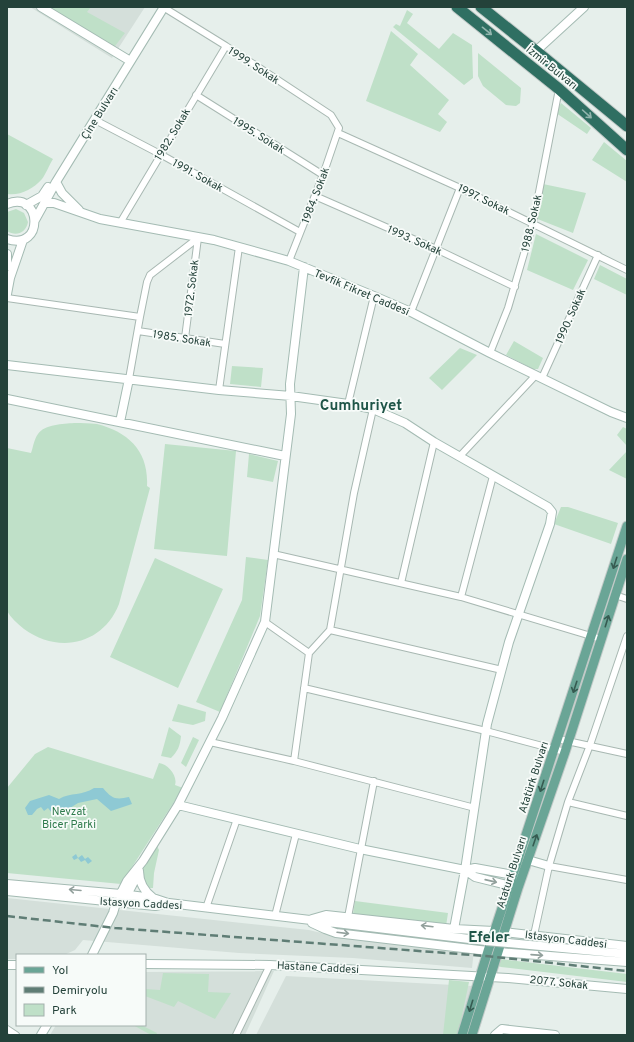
<svg xmlns="http://www.w3.org/2000/svg" width="634" height="1042" font-family="Overpass,sans-serif">
	<rect width="100%" height="100%" fill="#e6efeb"/>
	<path fill="#d4dfda" d="M30 7H145L112 58Z
		M7 898 309 930 317 932 474 950 472 968 353 958 239 953 83 940 75 950 64 955H17V959H7Z
		M274 971 245 1035H50L56 1025H145V972Z
		M286 976 472 986 458 1035H256Z"/>
	<path fill="#bfe0c8" d="M41 7H91L87 12 125 33 112 50Z
		M407 10 413 14 407 23 439 49 453 33 472 45 473 78 464 85 393 27 396 24 400 26Z
		M391 31 418 54 410 65 449 100 438 114 447 122 440 132 366 101Z
		M478 53 521 88 520 103 516 106 506 105 483 86 478 76Z
		M561 103 591 128 587 134 556 113Z
		M7 134 53 159C49 165 46 174 42 179 33 189 20 196 7 194Z
		M604 142 627 161V182L592 160Z
		M543 184 586 193 573 233 535 218Z
		M16 209 24 213 28 222C26 233 16 237 7 231V212Z
		M536 234 588 260 573 290 527 270Z
		M600 265 627 279V295L594 279Z
		M514 341 543 358 538 369H533L506 355Z
		M460 348 477 355 442 390 429 378Z
		M232 366 263 368 261 387 230 384Z
		M74 423C82 423 90 423 97 424 129 432 149 452 147 486L150 488 119 604C103 645 58 654 24 629 17 623 11 618 7 611V448L31 453C33 448 34 439 38 434 45 424 63 424 74 423Z
		M623 427 627 429V446L617 435Z
		M165 444 236 451 227 556 154 549Z
		M627 451V479L609 470Z
		M249 454 278 461 273 482 247 477Z
		M561 507H568L618 523 611 544 554 524Z
		M246 557 268 560 260 616 220 712 196 702 242 600Z
		M155 558 223 589 178 688 110 657Z
		M178 704 206 712 205 721 193 725 172 721Z
		M169 727 181 736C180 746 178 751 171 758L161 756Z
		M193 737 199 740 186 767 181 763Z
		M48 747 153 779 159 763C168 764 178 776 175 785L183 788 121 884 7 873V788L35 754Z
		M157 846 159 850 154 873 153 888H145L140 877 142 869Z
		M355 901 448 913 446 926 353 914Z
		M500 959 627 974V982L501 967 498 966Z
		M163 973 209 974 208 992 231 993 215 1019 178 1001 174 1007 145 996V989L160 990Z
		M449 980 469 982 458 1035H443Z
		M133 1025H141L157 1033 156 1035H151Z"/>
	<path fill="#8ec9d4" d="M94 788H103C112 799 116 800 129 797L132 804 111 811 97 799 78 803 62 813 60 811 57 812 56 810 52 813 48 808 44 811 41 807 37 809 32 815H28L25 808 30 801 49 795 59 799C71 792 82 796 94 788Z
		M76 854 78 858 82 855 85 859 88 857 92 861 88 864 85 860 81 862 78 858 74 860 72 857Z"/>
	<g fill="none" stroke-linecap="round" stroke-linejoin="round">
		<defs>
			<path id="street" d="M163 7 226 46 331 115 339 128 323 175 289 261
				M196 95 323 175
				M95 120 160 154 300 232
				M338 133 460 188 627 270
				M315 196 436 249 515 287
				M120 223 226 46
				M7 298 140 317 129 379
				M411 312 460 188
				M140 317 147 282 150 275 198 238
				M138 331 225 344
				M185 338 198 238
				M490 353 508 308 533 223 559 89
				M542 378 598 255
				M219 390 239 247
				M348 404 374 296
				M460 456 536 375
				M273 554 461 597 601 639
				M401 583 434 442
				M615 595 627 599
				M461 597 493 476
				M265 622 309 653 294 761
				M330 630 354 493 373 409
				M309 653 330 630 502 670
				M304 688 486 731 565 752
				M558 739 627 754
				M210 742 294 761 475 808
				M568 802 627 816
				M549 866 627 880
				M206 908 237 819
				M275 916 296 834
				M348 917 374 781
				M534 935 549 866 568 802 590 745 627 636
				M7 1029 16 1035
				M236 1035 270 965"/>
			<path id="secondary" d="M41 7 127 59
				M536 51 584 7
				M56 182 62 193 79 210
				M45 203H54L100 219 214 240 289 261 374 296 411 312 490 353 611 412 627 418
				M7 204C42 189 45 252 7 239
				M26 205 42 196 48 187
				M35 220 56 182 164 7
				M7 254V266
				M7 294 10 278 23 240
				M7 365 219 390 291 396 348 404 373 409 405 423 434 442 548 507 552 512 550 524 509 642 487 724 465 870 454 929
				M7 399 285 456
				M120 422 129 379
				M178 805 360 849 465 870 475 868 519 876
				M528 860 549 866
				M465 870 475 877 515 887
				M139 871C139 883 144 891 153 898
				M7 884 121 894 153 898 168 903
				M7 891 155 906 169 903 486 941
				M125 899 139 872
				M312 919 326 915 454 929 494 931
				M312 923 325 929 336 933 488 951
				M504 932 627 946
				M508 943 627 954
				M498 952 627 962
				M92 955 113 913 116 903 127 881 143 861 178 805 222 718 265 622 291 414 290 384 304 267
				M145 964 270 965 508 978 627 989
				M7 965H17
				M41 1035 47 1025
				M495 1035 502 1029 555 1035"/>
			<path id="primary" d="M462 1035 488 951 627 526
				M472 1035 518 888 565 752 627 559"/>
			<path id="highway" d="M457 7 559 89 627 150
				M481 7 536 51 627 126"/>
		</defs>
		<use href="#street" stroke="#a8b8b2" stroke-width="8"/>
		<use href="#secondary" stroke="#a4bbb3" stroke-width="10"/>
		<use href="#primary" stroke="#c2cac8" stroke-width="11"/>
		<use href="#highway" stroke="#c2cac8" stroke-width="13"/>
		<use href="#street" stroke="#fff" stroke-width="6"/>
		<use href="#secondary" stroke="#fff" stroke-width="8"/>
		<use href="#primary" stroke="#6aa596" stroke-width="9"/>
		<use href="#highway" stroke="#2f6f62" stroke-width="11"/>
		<path stroke="#5f7d75" stroke-width="2.5" stroke-dasharray="8 4" stroke-linecap="butt" d="M7 916 115 928 486 956 627 971"/>
		<defs>
			<path id="secondary-bridge" d="M486 941 508 943"/>
		</defs>
		<use href="#secondary-bridge" stroke="#a4bbb3" stroke-width="10" stroke-linecap="butt"/>
		<use href="#secondary-bridge" stroke="#fff" stroke-width="8"/>
	</g>
	<defs><path id="oneway-shaft" d="M-6 0H5M1.5-3L5.5 0L1.5 3" fill="none" stroke-width="1.6" stroke-linecap="round" stroke-linejoin="round"/></defs>
	<g stroke="#93b5ae">
		<use href="#oneway-shaft" transform="translate(487 31) rotate(39)"/>
		<use href="#oneway-shaft" transform="translate(587 114) rotate(42)"/>
	</g>
	<g stroke="#365b51">
		<use href="#oneway-shaft" transform="translate(615 563) rotate(108)"/>
		<use href="#oneway-shaft" transform="translate(607 621) rotate(-73)"/>
		<use href="#oneway-shaft" transform="translate(575 687) rotate(108)"/>
		<use href="#oneway-shaft" transform="translate(542 786) rotate(108)"/>
		<use href="#oneway-shaft" transform="translate(535 840) rotate(-71)"/>
		<use href="#oneway-shaft" transform="translate(471 1006) rotate(107)"/>
	</g>
	<g stroke="#92a09c">
		<use href="#oneway-shaft" transform="translate(491 881) rotate(13)"/>
		<use href="#oneway-shaft" transform="translate(75 890) rotate(-175)"/>
		<use href="#oneway-shaft" transform="translate(427 926) rotate(-173)"/>
		<use href="#oneway-shaft" transform="translate(343 933) rotate(7)"/>
		<use href="#oneway-shaft" transform="translate(537 955) rotate(4)"/>
	</g>
	<g text-anchor="middle" stroke-width="3.5" stroke-linejoin="round" paint-order="stroke">
		<g font-size="11" fill="#24423a" stroke="#f7fbf9">
			<text transform="translate(254 65) rotate(33)" y="4">1999. Sokak</text>
			<text transform="translate(552 67) rotate(39)" y="4">İzmir Bulvarı</text>
			<text transform="translate(99 113) rotate(-58)" y="4">Çine Bulvarı</text>
			<text transform="translate(172 134) rotate(-59)" y="4">1982. Sokak</text>
			<text transform="translate(259 135) rotate(32)" y="4">1995. Sokak</text>
			<text transform="translate(198 175) rotate(29)" y="4">1991. Sokak</text>
			<text transform="translate(315 195) rotate(-69)" y="4">1984. Sokak</text>
			<text transform="translate(484 199) rotate(26)" y="4">1997. Sokak</text>
			<text transform="translate(531 223) rotate(-77)" y="4">1988. Sokak</text>
			<text transform="translate(415 240) rotate(24)" y="4">1993. Sokak</text>
			<text transform="translate(191 288) rotate(-83)" y="4">1972. Sokak</text>
			<text transform="translate(362 292) rotate(23)" y="4">Tevfik Fikret Caddesi</text>
			<text transform="translate(570 316) rotate(-66)" y="4">1990. Sokak</text>
			<text transform="translate(182 338) rotate(9)" y="4">1985. Sokak</text>
			<text transform="translate(533 777) rotate(-72)" y="4">Atatürk Bulvarı</text>
			<text transform="translate(511 872) rotate(-72)" y="4">Ataturk Bulvarı</text>
			<text transform="translate(141 903) rotate(3)" y="4">Istasyon Caddesi</text>
			<text transform="translate(566 939) rotate(7)" y="4">Istasyon Caddesi</text>
			<text transform="translate(318 967) rotate(3)" y="4">Hastane Caddesi</text>
			<text transform="translate(559 982) rotate(6)" y="4">2077. Sokak</text>
		</g>
		<g font-size="11" fill="#2d7a4b" stroke="#f7fbf9">
			<text x="69" y="815">Nevzat<tspan x="69" dy="13">Bicer Parki</tspan></text>
		</g>
		<g font-size="15" font-weight="bold" fill="#1f5548" stroke="#f7fbf9">
			<text x="361" y="410">Cumhuriyet</text>
			<text x="489" y="942">Efeler</text>
		</g>
	</g>
	<rect width="634" height="1042" fill="none" stroke="#24423a" stroke-width="16"/>
	<rect x="16" y="954" width="130" height="72" fill="#f7fbf9" stroke="#a3b1ad"/>
	<rect x="24" y="967" width="20" height="6" fill="#6aa596" stroke="#a3b1ad"/>
	<text x="52" y="974" font-size="12" fill="#24423a">Yol</text>
	<rect x="24" y="987" width="20" height="6" fill="#5f7d75" stroke="#a3b1ad"/>
	<text x="52" y="994" font-size="12" fill="#24423a">Demiryolu</text>
	<rect x="24" y="1004" width="20" height="12" fill="#bfe0c8" stroke="#a3b1ad"/>
	<text x="52" y="1014" font-size="12" fill="#24423a">Park</text>
</svg>
